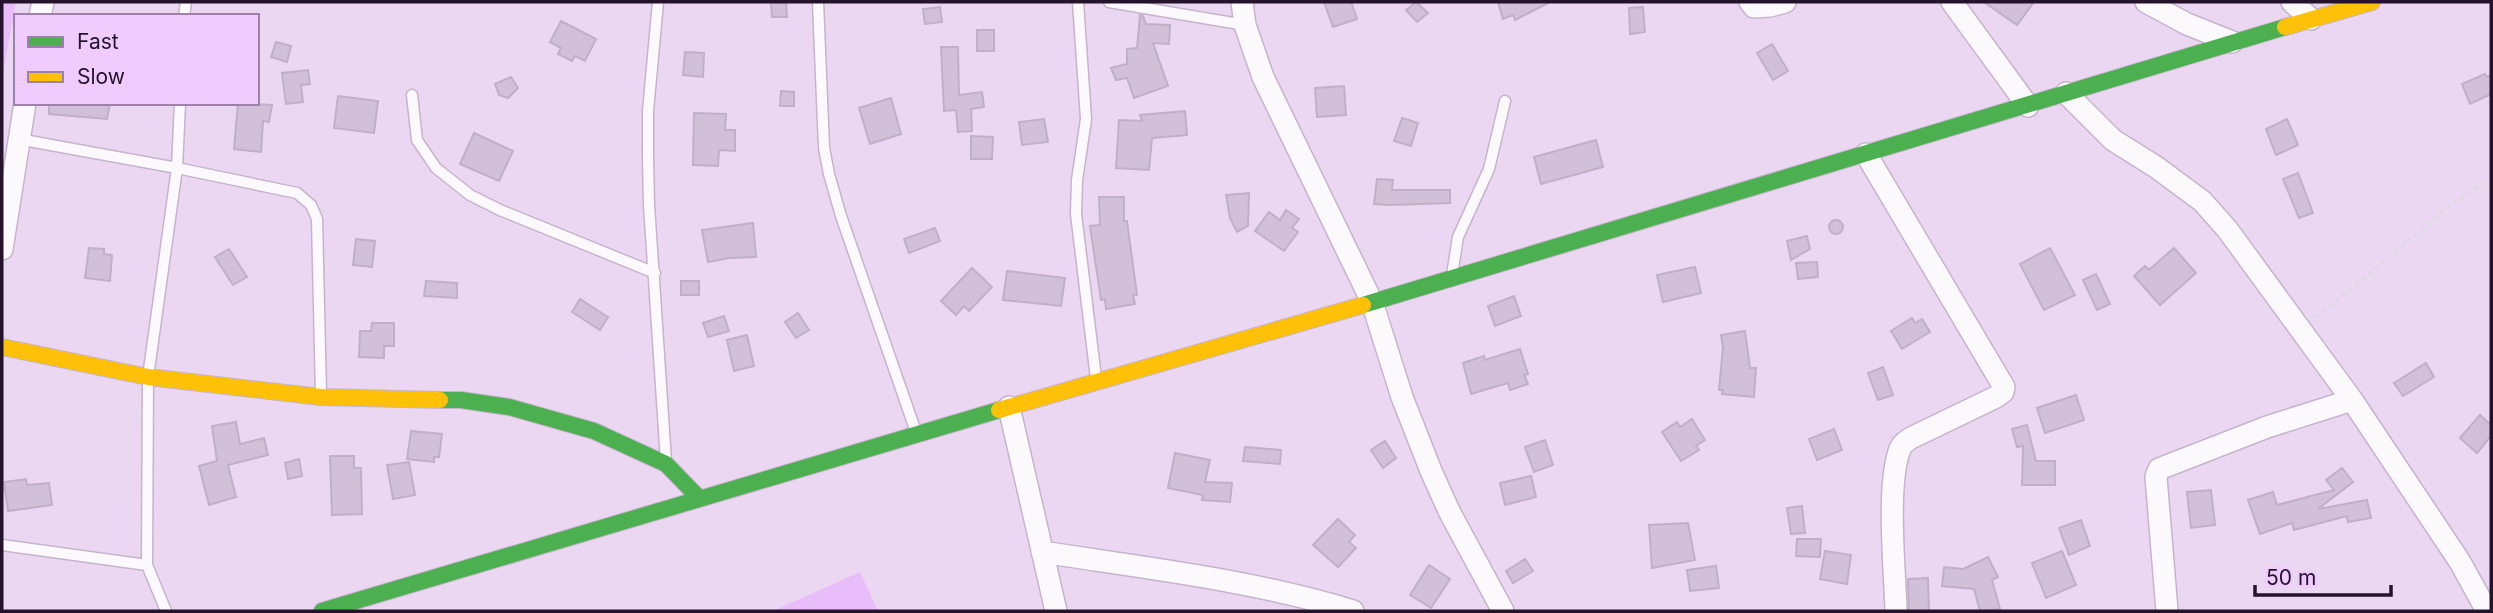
<svg xmlns="http://www.w3.org/2000/svg" width="2493" height="613" font-family="Inter,sans-serif">
	<rect width="100%" height="100%" fill="#ebd7f2"/>
	<path fill="#e9bdf9" d="M2 2H16L2 78Z
		M860 572 878 611H773Z"/>
	<path fill="#d2c0d9" stroke="#c1afc7" stroke-width="2" d="M771 2H786L787 17H772Z
		M1324 2H1351L1357 19 1333 27Z
		M1416 2 1428 13 1417 22 1406 10Z
		M1498 2H1550L1515 20 1513 15 1503 19Z
		M1984 2H2034L2017 25Z
		M940 7 942 22 925 24 923 9Z
		M1643 7 1645 32 1630 34 1629 8Z
		M1140 15 1143 16 1146 24 1170 25 1169 44 1153 43 1168 86 1134 98 1127 78 1116 80 1111 68 1127 64V49L1137 48Z
		M561 21 596 39 585 61 575 56 572 61 558 54 561 48 550 42Z
		M977 30H994V51H977Z
		M276 42 291 46 287 62 271 57Z
		M1772 44 1788 71 1773 80 1757 53Z
		M941 47H958L959 95 982 92 984 107 971 109 972 131 958 132 956 110 944 111Z
		M685 52 704 53 703 77 683 75Z
		M308 70 310 84 301 85 303 102 286 104 282 73Z
		M2485 74 2487 77 2491 75V94L2470 104 2462 84Z
		M511 77 518 88 508 98 499 95 495 84Z
		M1344 86 1346 115 1317 117 1315 88Z
		M781 91 794 92V106H780Z
		M338 96 378 101 374 133 334 128Z
		M891 98 901 134 870 144 859 108Z
		M49 103H110L107 119 49 114Z
		M238 103 272 105 269 122 263 121 261 152 234 149Z
		M1185 111 1187 135 1152 138 1149 170 1116 168 1119 120 1142 121 1140 115Z
		M694 113 726 114 725 130H735V151L719 150 718 166 693 165Z
		M1402 118 1418 123 1411 146 1394 141Z
		M1044 119 1048 142 1022 145 1019 122Z
		M2287 119 2298 145 2276 155 2266 129Z
		M474 133 513 151 499 181 460 164Z
		M971 136 993 137 992 159H971Z
		M1596 140 1603 167 1541 184 1534 157Z
		M2298 173 2313 213 2299 218 2283 179Z
		M1377 179 1393 180 1392 190H1450V203L1390 205 1374 204Z
		M1249 193 1248 226 1237 232 1230 218 1226 195Z
		M1099 197H1124V221H1127L1137 295H1133L1135 304 1106 309 1105 299 1101 300 1090 226 1100 225Z
		M1286 210 1299 219 1292 228 1298 232 1284 251 1255 231 1269 212 1280 220Z
		M1829 227a7 7 0 1 1 14 0a7 7 0 1 1-14 0Z
		M753 223 756 257 729 258 708 262 702 230Z
		M935 228 940 241 909 253 904 239Z
		M1807 236 1810 249 1791 260 1787 241Z
		M356 239 375 241 372 267 353 265Z
		M89 248 104 249V254L112 255 110 281 85 278Z
		M2050 248 2075 295 2044 310 2020 264Z
		M2174 248 2196 273 2160 305 2134 276 2145 266 2149 270Z
		M229 249 247 277 233 285 215 257Z
		M1817 262 1818 277 1798 279 1796 263Z
		M1695 267 1701 293 1663 302 1657 275Z
		M972 268 992 287 969 311 964 306 956 315 941 301Z
		M1007 271 1065 278 1061 306 1003 300Z
		M2096 274 2110 304 2097 310 2083 280Z
		M426 281 457 283V298L424 296Z
		M681 281H699V295H681Z
		M1514 296 1521 316 1495 326 1488 306Z
		M580 299 608 317 600 330 572 312Z
		M798 313 809 330 796 338 785 322Z
		M724 316 729 331 708 337 703 323Z
		M1912 318 1915 323 1922 319 1930 332 1902 349 1891 331Z
		M372 323H394V346H384V358L359 357 360 331H371Z
		M1745 331 1750 368H1756L1754 397 1722 394 1723 390H1719L1723 347 1721 335Z
		M747 335 754 366 734 371 727 340Z
		M1520 349 1528 374 1524 375 1528 384 1510 390 1508 383 1471 394 1463 363 1484 356 1485 360Z
		M2426 363 2434 377 2403 396 2394 383Z
		M1883 367 1893 395 1878 400 1868 373Z
		M2076 395 2084 420 2045 433 2037 408Z
		M2480 415 2491 425V436L2477 453 2460 438Z
		M1692 419 1705 440 1696 446 1699 450 1681 461 1662 432 1677 422 1680 427Z
		M236 422 240 444 264 438 268 455 228 465 236 497 209 505 199 466 217 461 212 426Z
		M2027 425 2036 461H2055V485H2022L2023 446 2017 447 2012 429Z
		M1834 429 1842 450 1817 460 1809 439Z
		M411 431 442 434 439 457H434V462L407 459Z
		M1545 440 1553 465 1534 472 1525 447Z
		M1385 441 1396 458 1383 468 1371 450Z
		M1245 447 1281 450 1280 464 1243 461Z
		M1175 453 1210 460 1205 482 1232 483 1230 502 1202 500 1203 495 1168 488Z
		M330 456H354V468H361L362 514 332 515Z
		M299 459 302 476 288 479 285 463Z
		M409 462 415 495 393 499 387 465Z
		M2342 468 2353 482 2318 509 2367 500 2371 518 2348 522 2347 516 2294 530 2292 523 2260 534 2248 500 2273 492 2277 505 2334 490 2326 480Z
		M1531 476 1536 497 1505 505 1500 483Z
		M26 479 27 485 49 483 52 505 8 511 4 482Z
		M2211 490 2215 525 2191 528 2187 492Z
		M1802 506 1805 533 1791 534 1787 508Z
		M1338 519 1355 535 1349 542 1356 548 1338 567 1313 545Z
		M2081 520 2090 546 2069 555 2059 528Z
		M1688 523 1695 560 1652 568 1649 525Z
		M1797 539H1821L1820 557 1796 556Z
		M1825 551 1851 555 1847 584 1820 579Z
		M2062 551 2076 585 2046 598 2032 563Z
		M1988 557 1998 577 1992 580 2000 609 1980 611 1974 589 1942 586 1944 567 1963 569Z
		M1525 559 1533 571 1513 583 1506 571Z
		M1429 565 1450 579 1431 608 1410 595Z
		M1716 566 1719 588 1690 591 1687 570Z
		M1928 578 1929 611H1909L1908 579Z"/>
	<g fill="none" stroke-linecap="round" stroke-linejoin="round">
		<defs>
			<path id="lane" d="M658 2 648 111V157L649 205 666 461
				M818 2 824 148 829 174 841 216 916 432
				M1078 2 1086 119 1077 180 1076 214 1096 378
				M1109 2 1245 25
				M184 16 186 2
				M412 95 417 140 436 168 470 195 500 210 655 273
				M18 139 177 168 297 193 311 205 317 219 321 394
				M1452 275 1458 237 1489 169 1505 101
				M2 545 147 565 166 611
				M147 565 148 377 177 168 180 103"/>
			<path id="street" d="M1242 2 1245 25 1263 77 1372 302 1402 397 1431 471 1450 513 1503 611
				M1750 2 1754 7 1770 6 1785 2
				M1952 2 2028 106
				M2146 2 2187 24 2232 42
				M2292 2 2311 19
				M40 16 43 2
				M2066 93 2113 140 2156 167 2202 201 2227 229 2352 400 2460 562 2487 611
				M1866 154 2004 387 2003 392 1996 397 1911 438C1906 441 1902 444 1900 449 1886 485 1895 571 1896 611
				M2 249 25 103
				M1009 407 1056 611
				M1042 552C1146 568 1252 580 1353 611
				M2167 611 2156 477 2159 469 2267 427 2352 400"/>
			<path id="fast" d="M1363 305 2285 27
				M440 400H461L509 407 594 431 666 464 699 498
				M322 611 999 410"/>
			<path id="slow" d="M2285 27 2372 2
				M2 347 148 377 321 397 440 400
				M999 410 1363 305"/>
		</defs>
		<use href="#lane" stroke="#c5b4cb" stroke-width="13"/>
		<use href="#street" stroke="#c5b4cb" stroke-width="24"/>
		<use href="#fast" stroke="#c5b4cb" stroke-width="18"/>
		<use href="#slow" stroke="#c5b4cb" stroke-width="18"/>
		<path stroke="#ded8e0" stroke-width="3.5" stroke-dasharray="3.5 5" stroke-linecap="butt" d="M2316 317 2454 203 2491 179"/>
		<use href="#lane" stroke="#fcf9fd" stroke-width="10"/>
		<use href="#street" stroke="#fcf9fd" stroke-width="21"/>
		<use href="#fast" stroke="#4caf50" stroke-width="16"/>
		<use href="#slow" stroke="#ffc107" stroke-width="16"/>
	</g>
	<rect width="2493" height="613" fill="none" stroke="#24132a" stroke-width="7"/>
	<rect x="14" y="14" width="245" height="91" fill="#f0cbfe" stroke="#9e81a9" stroke-width="2"/>
	<rect x="28" y="37" width="35" height="10" fill="#4caf50" stroke="#9e81a9" stroke-width="2"/>
	<text x="77" y="49" font-size="21" fill="#24132a">Fast</text>
	<rect x="28" y="72" width="35" height="10" fill="#ffc107" stroke="#9e81a9" stroke-width="2"/>
	<text x="77" y="84" font-size="21" fill="#24132a">Slow</text>
	<path d="M2255 585v10h136v-10" fill="none" stroke="#24132a" stroke-width="3.5"/>
	<text x="2266" y="585" font-size="21" fill="#24132a" stroke="#f0cbfe" stroke-width="5" paint-order="stroke">50 m</text>
</svg>
